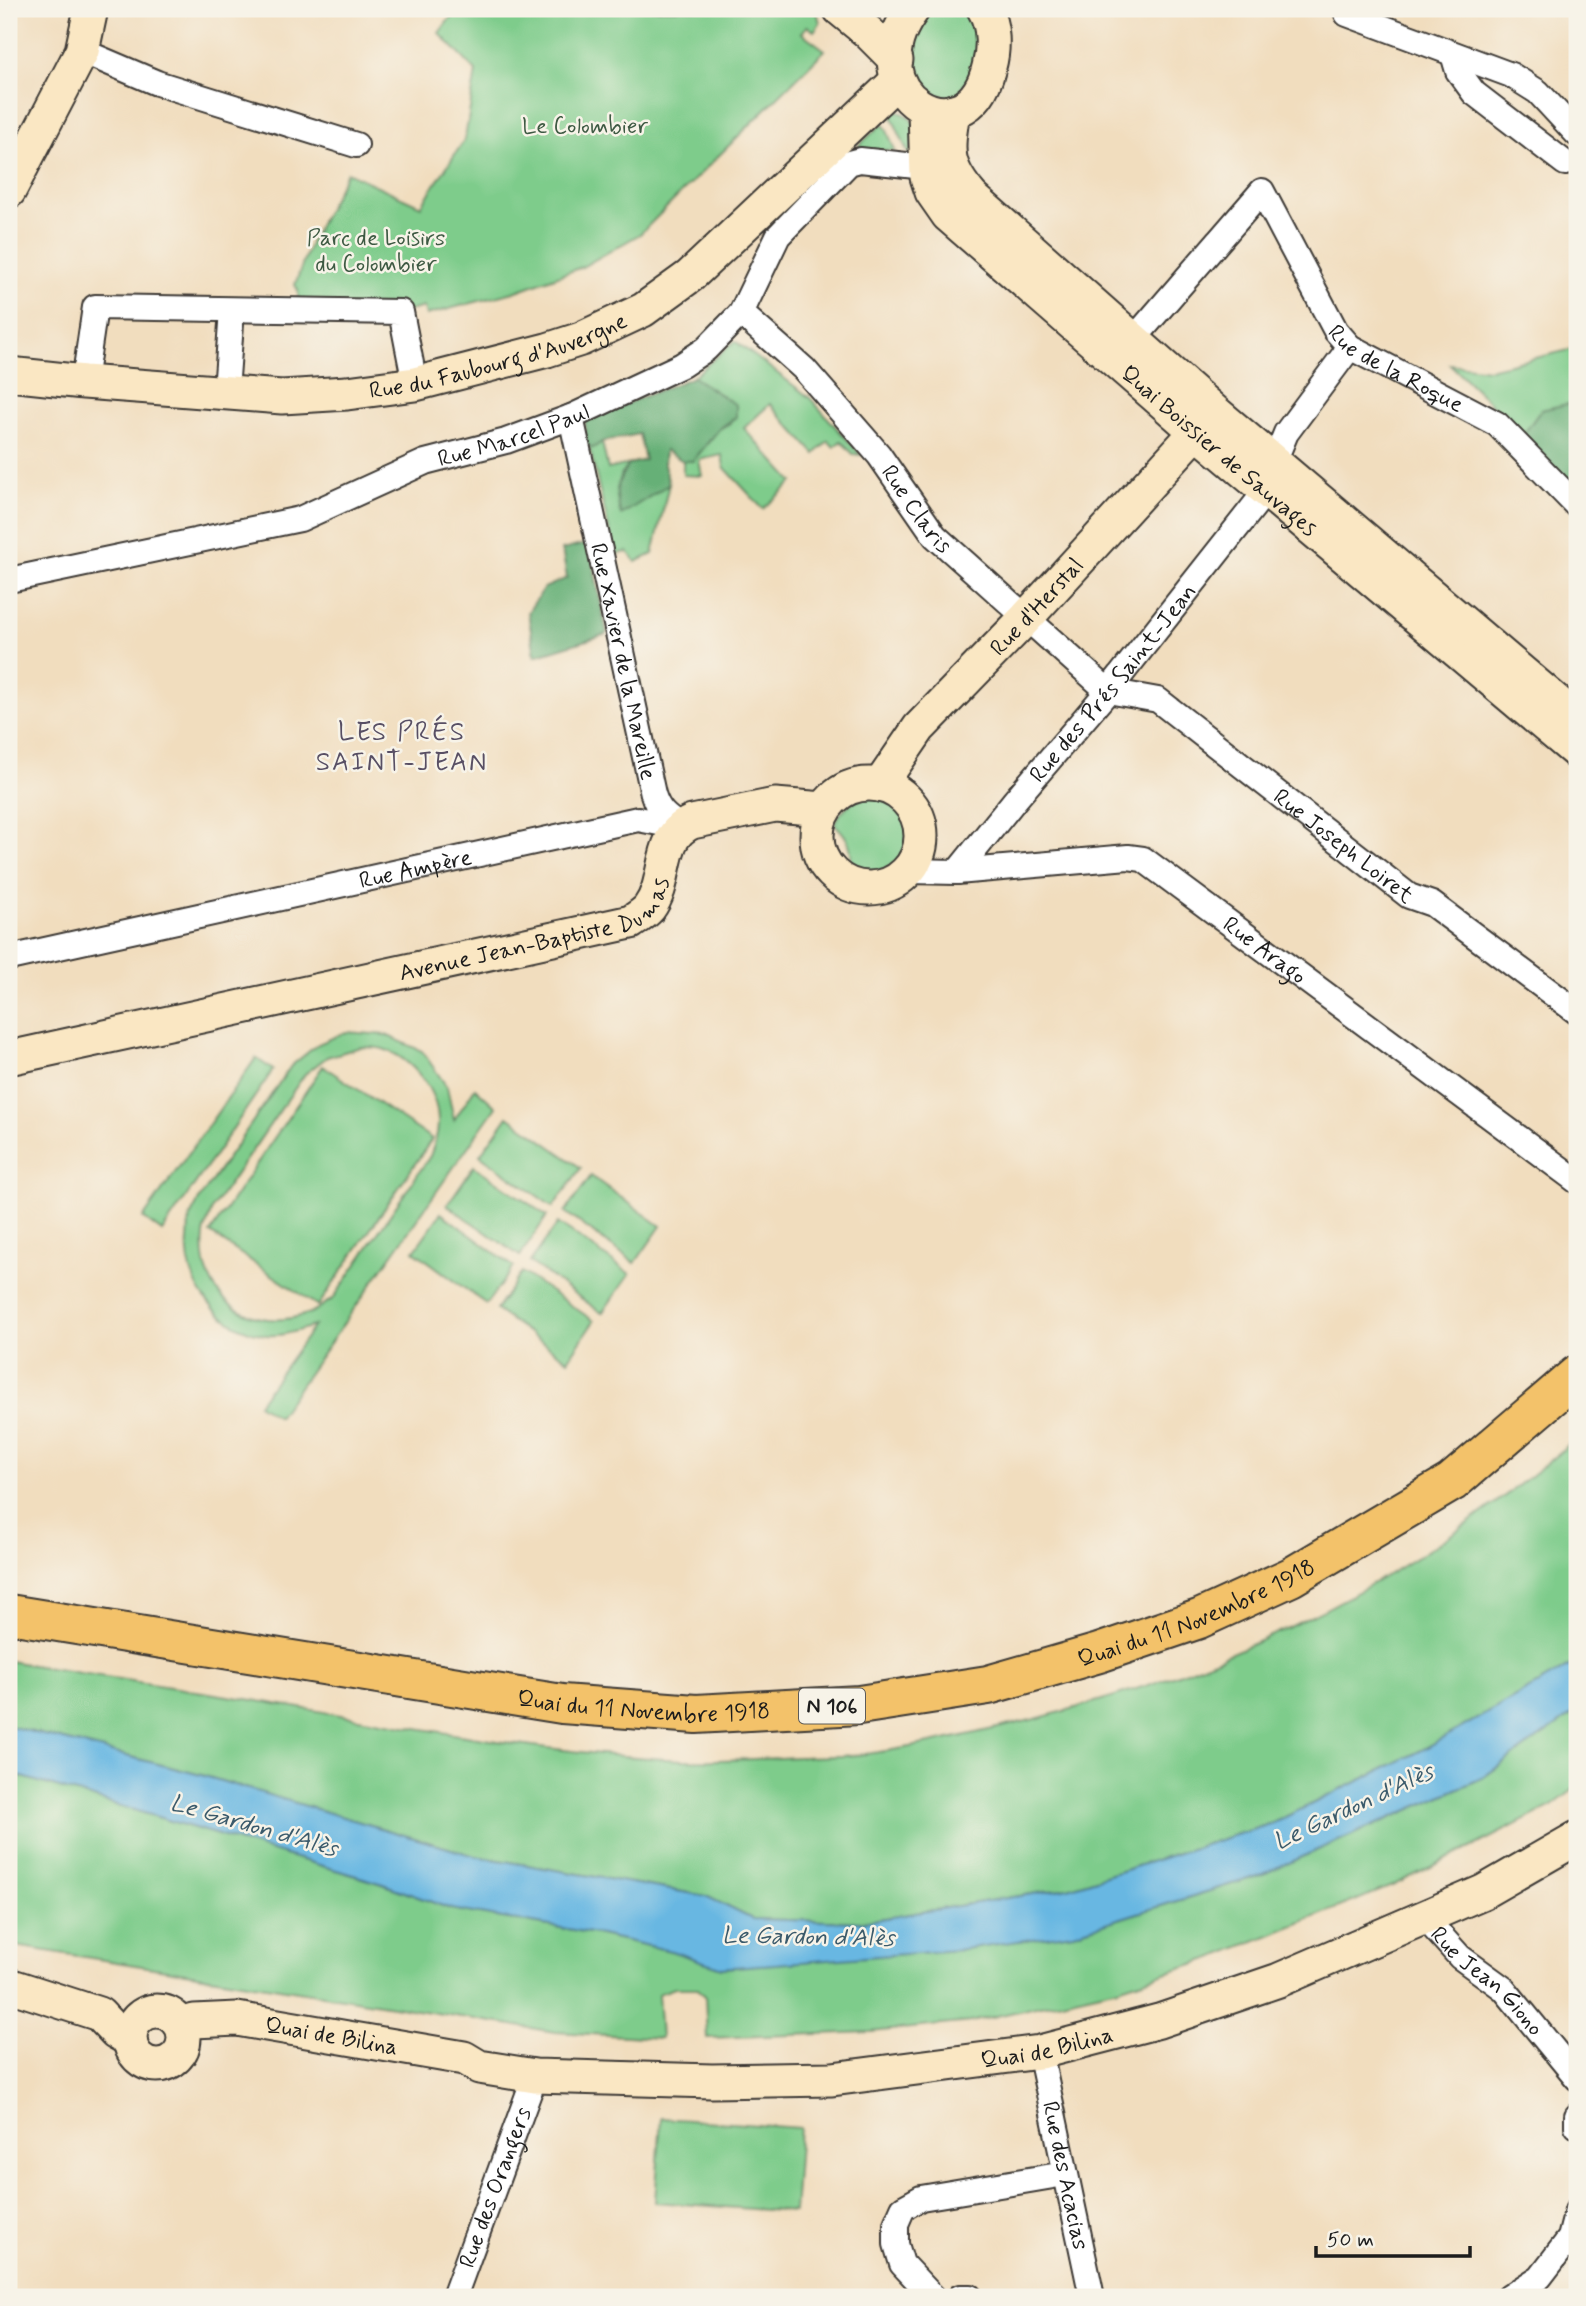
<svg xmlns="http://www.w3.org/2000/svg" width="1586" height="2306" font-family="Mynerve,sans-serif">
	<rect width="100%" height="100%" fill="#f7f3e8"/>
	<filter id="ink" filterUnits="userSpaceOnUse"><feTurbulence type="fractalNoise" baseFrequency=".0143" numOctaves="2"/><feDisplacementMap in="SourceGraphic" scale="14" xChannelSelector="R" yChannelSelector="G"/><feConvolveMatrix kernelMatrix="1 2 1 2 8 2 1 2 1" color-interpolation-filters="sRGB"/></filter>
	<filter id="wash" filterUnits="userSpaceOnUse"><feTurbulence type="fractalNoise" baseFrequency=".00686" numOctaves="4" result="noise"/><feDisplacementMap in="SourceGraphic" scale="28" xChannelSelector="R" yChannelSelector="G"/><feGaussianBlur stdDeviation="1.57" result="paint"/><feColorMatrix in="noise" values="0 0 0 0 0 0 0 0 0 0 0 0 0 0 0 0 0 1.4 0 .05"/><feComposite in="paint" operator="in"/></filter>
	<g filter="url(#wash)">
		<rect width="100%" height="100%" fill="#f1ddbe"/>
		<path fill="#7ecc8b" stroke="#4d7454" stroke-width="2" fill-rule="evenodd" d="M457 9H813L817 11 820 23 814 31 807 26 802 33 825 50 640 234 582 267 514 292 426 315 424 307 413 310 298 311V290L295 285 311 241 347 172 421 206 465 139 476 71 439 33Z
			M932 9H968L986 50 956 98 924 94C919 85 909 74 908 64 906 52 922 16 932 9Z
			M896 110 908 116 916 126 910 157 889 111Z
			M882 124 886 128 895 151 860 149 859 145Z
			M735 341 810 398 861 455 853 454 841 441 834 447 828 441 815 454 770 404 744 428 793 482 763 509 724 467 722 455 699 460 702 476 683 475V461H693L719 429 730 423 736 405 693 377Z
			M1577 348V404L1541 410 1523 435 1450 364 1489 369Z
			M602 442 608 469 629 464 621 475V515L669 484 653 554 636 562 628 552 615 554 589 446 593 447Z
			M866 797C934 798 912 895 850 866 854 849 847 835 834 824 842 809 850 801 866 797Z
			M346 1032 386 1035 422 1051 447 1087 454 1120 475 1088 496 1107 278 1417 258 1404 314 1326C299 1330 282 1337 266 1335 220 1329 184 1286 188 1239 189 1232 188 1224 190 1217 193 1211 197 1204 200 1198L291 1066 318 1044ZM361 1047C368 1047 376 1047 383 1049 413 1059 439 1092 438 1124 438 1135 434 1146 430 1156L333 1299C325 1303 318 1310 310 1313 251 1335 197 1298 204 1235 205 1226 210 1217 212 1209L305 1074 327 1057Z
			M256 1058 273 1070 162 1232 143 1218Z
			M323 1066 432 1139 318 1306 210 1233Z
			M508 1116 581 1168 553 1207 480 1155Z
			M474 1166 547 1216 520 1256 447 1205Z
			M591 1176 661 1226 635 1263 565 1212Z
			M441 1213 514 1267 486 1304 414 1251Z
			M558 1223 630 1274 602 1313 530 1262Z
			M522 1272 594 1321 568 1360 496 1310Z
			M1577 1438V1662L1422 1750 1273 1823 1068 1888 861 1922 752 1919 706 1896 475 1856 201 1775 9 1726V1661C110 1679 211 1692 312 1710 435 1731 558 1755 683 1760 721 1761 760 1759 799 1757 821 1756 844 1757 865 1754 904 1749 942 1741 980 1732 1126 1700 1267 1647 1396 1570 1460 1532 1520 1486 1577 1438Z
			M1577 1711V1787L1552 1806 1480 1843 1392 1886 1212 1958 1118 1988 971 2022 871 2032 707 2038 705 1996 697 1988H675L658 1994 661 2038 555 2032 9 1945V1773L380 1883 451 1909 596 1934 672 1951 722 1968 1073 1933 1258 1876 1482 1778Z
			M661 2118 800 2128 794 2212 655 2202Z"/>
		<path fill="#66b077" stroke="#41664a" stroke-width="2" d="M693 377 736 405V417L719 429 693 461H683L665 450 664 464 669 484 621 515C614 492 615 485 629 464L645 460 639 434 602 442 593 448 586 445 585 420Z
			M1567 404H1577V478L1566 482 1523 435 1541 410Z
			M589 543 607 634 535 656 528 612 544 588 567 578 562 550Z"/>
		<path fill="#68b7e2" stroke="#426a7f" stroke-width="2" d="M1577 1662V1711L1482 1778 1258 1876 1073 1933 957 1950 722 1968 671 1951 596 1934 451 1909 380 1883 9 1773V1726L201 1775 475 1856 706 1896 752 1919 861 1922 1068 1888 1273 1823 1422 1750Z"/>
	</g>
	<g filter="url(#ink)">
		<g fill="none" stroke-linecap="round" stroke-linejoin="round">
			<defs>
				<g id="street">
					<path d="M1347 14 1511 75 1538 92 1577 134"/>
					<path d="M82 51 157 83 356 145"/>
					<path d="M1453 54 1458 71 1474 93 1565 163"/>
					<path id="s1" d="M741 313 804 369 879 455 935 536 1108 691 1158 700 1409 896 1432 904 1577 1012"/>
					<path id="s2" d="M1133 340 1262 191 1336 331 1350 347 1497 424 1577 506"/>
					<path d="M84 382 95 307 401 312 415 384"/>
					<path d="M226 391 232 310"/>
					<path id="s3" d="M571 417 653 794C658 811 666 817 680 826"/>
					<path d="M1274 462 1286 433 1350 347"/>
					<path id="s4" d="M9 580 300 519 425 462 506 441 571 417 682 365 706 349 741 313 778 236 849 163 860 160 925 167"/>
					<path id="s5" d="M908 871 957 872 1128 857 1143 859 1577 1181"/>
					<path id="s6" d="M957 872 1015 800 1108 691 1266 491"/>
					<path id="s7" d="M9 958 638 819 680 827"/>
					<path id="s8" d="M1425 1918 1460 1957 1504 1989 1577 2078"/>
					<path id="s9" d="M1040 2052 1092 2297"/>
					<path d="M1577 2116V2126"/>
					<path id="s10" d="M454 2297 535 2076"/>
					<path d="M933 2297 902 2264 896 2244V2224L903 2208 921 2198 1065 2174"/>
					<path d="M960 2297H970"/>
					<path d="M1509 2297 1540 2277 1570 2238 1577 2211"/>
				</g>
				<g id="secondary">
					<path d="M840 9 868 32 896 60"/>
					<path d="M913 9C849 94 967 161 989 67 994 49 994 25 984 9"/>
					<path id="s11" d="M925 111 927 177 932 192 948 215 1197 432 1577 752"/>
					<path d="M953 111C947 151 944 165 972 197L1215 412 1577 719"/>
					<path d="M9 191 82 51 91 9"/>
					<path id="s12" d="M9 374 84 382 282 397 347 393 415 384 547 350 581 339 643 310 690 276 897 81"/>
					<circle cx="869" cy="836" r="52"/>
					<path id="s13" d="M880 785 919 728 1026 618 1210 417"/>
					<path id="s14" d="M9 1058 631 922C637 918 645 913 649 908 670 880 656 837 692 822L775 805 824 809"/>
					<path d="M9 1985 99 2014 116 2032 130 2040"/>
					<circle cx="157" cy="2038" r="27"/>
					<path id="s15" d="M182 2026 194 2021 237 2019 464 2058 479 2067 535 2076 712 2081 832 2079 1040 2052 1159 2021 1279 1980 1483 1892 1577 1838"/>
				</g>
				<g id="primary">
					<path id="s16" d="M9 1614 562 1704 696 1714 859 1705 988 1685 1099 1653 1199 1619 1291 1577 1452 1482 1577 1375"/>
				</g>
			</defs>
			<use href="#street" stroke="#3c3934" stroke-width="28"/>
			<use href="#secondary" stroke="#3c3934" stroke-width="37"/>
			<use href="#primary" stroke="#3c3934" stroke-width="42"/>
			<use href="#street" stroke="#fff" stroke-width="24"/>
			<use href="#secondary" stroke="#fae7c3" stroke-width="33"/>
			<use href="#primary" stroke="#f3c26a" stroke-width="38"/>
		</g>
	</g>
	<g text-anchor="middle" stroke-width="5" stroke-linejoin="round" paint-order="stroke">
		<rect fill="#f7f3e8" stroke="#5e5c59" stroke-width="2" x="799" y="1688.5" width="66" height="35" rx="5"/>
		<g font-size="21" font-weight="bold" fill="#1c1c1c">
			<text x="832" y="1713">N 106</text>
		</g>
		<g font-size="23" fill="#3e5a43" stroke="#f7f3e8">
			<text x="585" y="133">Le Colombier</text>
			<text x="376" y="245">Parc de Loisirs<tspan x="376" dy="26">du Colombier</tspan></text>
		</g>
		<g font-size="23" fill="#1c1c1c" stroke="#f7f3e8">
			<text dy="8" stroke="none"><textPath href="#s12" startOffset="495">Rue du Faubourg d'Auvergne</textPath></text>
			<text dy="8" stroke="none"><textPath href="#s2" startOffset="427">Rue de la Roque</textPath></text>
			<text dy="8" stroke="none"><textPath href="#s4" startOffset="527">Rue Marcel Paul</textPath></text>
			<text dy="8" stroke="none"><textPath href="#s11" startOffset="469">Quai Boissier de Sauvages</textPath></text>
			<text dy="8" stroke="none"><textPath href="#s1" startOffset="264">Rue Claris</textPath></text>
			<text dy="8" stroke="none"><textPath href="#s13" startOffset="238">Rue d'Herstal</textPath></text>
			<text dy="8" stroke="none"><textPath href="#s3" startOffset="250">Rue Xavier de la Mareille</textPath></text>
			<text dy="8" stroke="none"><textPath href="#s6" startOffset="245">Rue des Prés Saint-Jean</textPath></text>
			<text dy="8" stroke="none"><textPath href="#s1" startOffset="816">Rue Joseph Loiret</textPath></text>
			<text dy="8" stroke="none"><textPath href="#s7" startOffset="416">Rue Ampère</textPath></text>
			<text dy="8" stroke="none"><textPath href="#s14" startOffset="546">Avenue Jean-Baptiste Dumas</textPath></text>
			<text dy="8" stroke="none"><textPath href="#s5" startOffset="388">Rue Arago</textPath></text>
			<text dy="8" stroke="none"><textPath href="#s16" startOffset="1209">Quai du 11 Novembre 1918</textPath></text>
			<text dy="8" stroke="none"><textPath href="#s16" startOffset="642">Quai du 11 Novembre 1918</textPath></text>
			<text dy="8" stroke="none"><textPath href="#s8" startOffset="89">Rue Jean Giono</textPath></text>
			<text dy="8" stroke="none"><textPath href="#s15" startOffset="152">Quai de Bilina</textPath></text>
			<text dy="8" stroke="none"><textPath href="#s15" startOffset="875">Quai de Bilina</textPath></text>
			<text dy="8" stroke="none"><textPath href="#s9" startOffset="126">Rue des Acacias</textPath></text>
			<text dy="8" stroke="none"><textPath href="#s10" startOffset="117">Rue des Orangers</textPath></text>
		</g>
		<g font-size="24" font-style="italic" fill="#3a5a6b" stroke="#f7f3e8">
			<text transform="translate(1353 1806) rotate(-25)" y="8">Le Gardon d'Alès</text>
			<text transform="translate(254 1825) rotate(16)" y="8">Le Gardon d'Alès</text>
			<text transform="translate(808 1936) rotate(1)" y="8">Le Gardon d'Alès</text>
		</g>
		<g font-size="26" letter-spacing="2" fill="#584f64" stroke="#f7f3e8">
			<text x="402" y="740">LES PRÉS<tspan x="402" dy="30">SAINT-JEAN</tspan></text>
		</g>
	</g>
	<rect width="1586" height="2306" fill="none" stroke="#f7f3e8" stroke-width="35"/>
	<path d="M1316 2246v10h154v-10" fill="none" stroke="#1c1c1c" stroke-width="3.5"/>
	<text x="1327" y="2246" font-size="21" fill="#1c1c1c" stroke="#f7f3e8" stroke-width="5" paint-order="stroke">50 m</text>
</svg>
